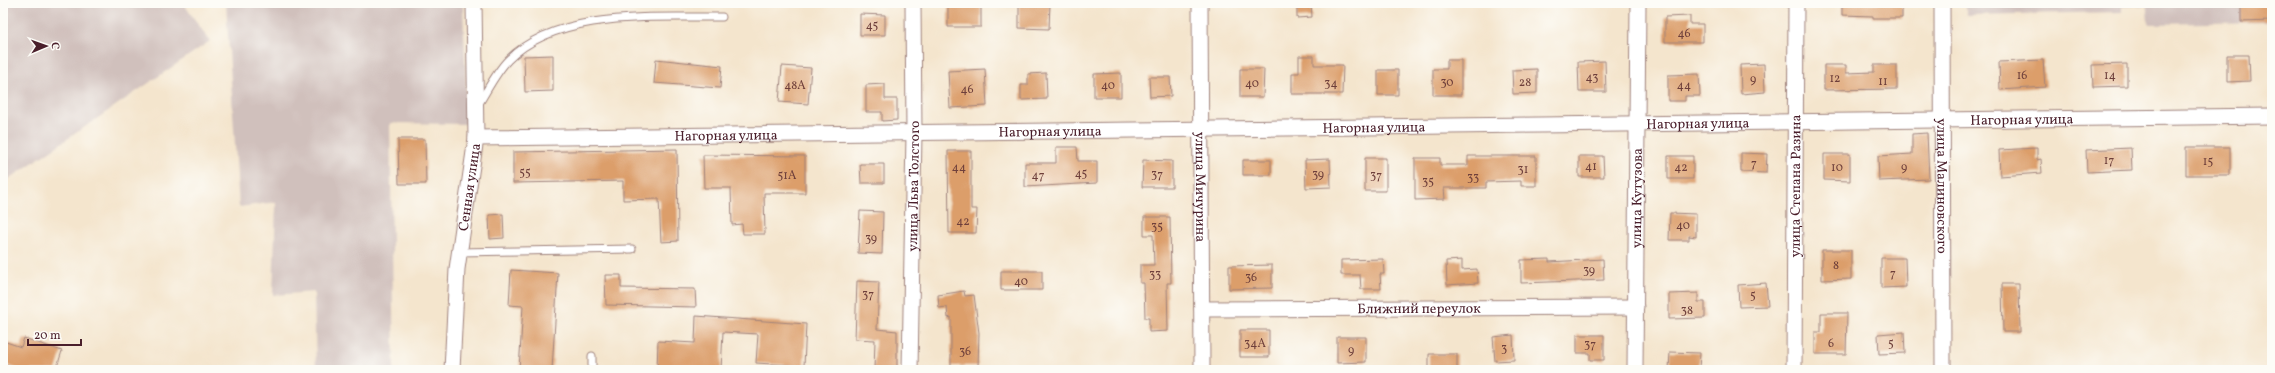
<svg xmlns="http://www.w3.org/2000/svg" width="2275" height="373" font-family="Vollkorn,serif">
	<rect width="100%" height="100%" fill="#fdfcf7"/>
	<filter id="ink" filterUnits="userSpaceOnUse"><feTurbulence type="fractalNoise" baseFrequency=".025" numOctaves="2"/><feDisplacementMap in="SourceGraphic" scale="8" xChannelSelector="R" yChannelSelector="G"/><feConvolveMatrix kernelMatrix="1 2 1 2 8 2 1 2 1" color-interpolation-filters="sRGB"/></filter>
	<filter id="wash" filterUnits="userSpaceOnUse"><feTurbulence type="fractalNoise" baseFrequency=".012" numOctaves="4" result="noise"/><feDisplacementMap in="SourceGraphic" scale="16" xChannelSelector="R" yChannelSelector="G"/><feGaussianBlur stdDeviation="0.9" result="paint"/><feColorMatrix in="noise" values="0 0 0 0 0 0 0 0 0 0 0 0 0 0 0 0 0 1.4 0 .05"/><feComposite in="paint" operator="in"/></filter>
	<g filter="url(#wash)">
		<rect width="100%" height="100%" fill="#f4e5cd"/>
		<path fill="#d0c0bc" d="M3 3H183L210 41 3 183Z
			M226 3H463L467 124 390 123 394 370H316L314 292 273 295 276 202 239 207Z
			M1966 3H2272V22L2148 24 2147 5 2122 7V12L1966 15Z"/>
		<g id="blocks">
			<path fill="#dc9e6b" d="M948 3H981V27H948Z
				M1019 3H1050L1049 29 1019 28Z
				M1297 3H1311L1312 17 1297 18Z
				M1842 3H1902V18H1873V16L1842 15Z
				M2241 3H2272V21L2241 22Z
				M860 14 885 15V35H860Z
				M1690 16V24H1703V42H1665V17Z
				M553 55V91L525 92 524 56Z
				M2227 55H2249L2250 81 2227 82Z
				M1299 56H1314V65H1343L1342 94H1292V73H1299Z
				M656 59 722 66 720 88 654 83Z
				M1447 60H1461V95H1433V69H1447Z
				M2043 60 2045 87 2000 90 1999 62Z
				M1605 61 1606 92H1579L1578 62Z
				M1764 64 1765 92 1741 94 1740 65Z
				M2127 64V86L2093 87 2092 65Z
				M1824 65H1846V73L1874 72V65H1897V89L1824 90Z
				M782 66 811 68 808 104 779 102Z
				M985 69 987 106 950 108 948 71Z
				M1240 69H1264L1263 97H1240Z
				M1537 69V93L1513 94 1512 70Z
				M1378 70H1398V95H1378Z
				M1046 73 1047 99 1021 100V85H1028V74Z
				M1121 73V97H1094V74Z
				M1699 74 1700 96H1685V101H1668V75Z
				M1149 77H1170L1171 96 1150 97Z
				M885 84V99H897V120L882 121V112H866V85Z
				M1927 133 1929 179 1879 181 1878 156 1912 154V134Z
				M398 139H425L426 184H399Z
				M1056 147H1077L1078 161H1097V183L1025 187V163H1056Z
				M2186 147H2230V175H2186Z
				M2037 148V160L2041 159 2042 173 2000 176 1999 150Z
				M2131 148 2132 170 2087 172 2086 150Z
				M677 149 678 241 661 242 659 199 623 200V181L513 183V152Z
				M948 151H971V209H977L976 233H949Z
				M1741 153 1767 154 1766 173 1741 172Z
				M1824 154H1850V181L1824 180Z
				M703 155 805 156V193H764L765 234H743L742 224 732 225 731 188H704Z
				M1468 156H1536V186H1521V181L1486 182V188H1444L1445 199 1415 200V158H1440V165H1468Z
				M1579 156H1603L1604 177H1579Z
				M1668 156H1693V179H1668Z
				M1365 158H1386V191H1365Z
				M1330 159 1331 187 1306 188 1305 160Z
				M1143 160 1172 161V187H1142Z
				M1243 160H1271V175H1243Z
				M860 164H884V183H861Z
				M860 211 883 212 882 254 858 253Z
				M1670 213 1696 214V237L1689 236V240H1669Z
				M503 214 504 238 490 239 489 215Z
				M1144 217H1170L1171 283H1167L1168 331 1149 332V318H1145L1144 283H1140V265H1154L1153 235H1144Z
				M1822 250H1851V279L1822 280Z
				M1881 258H1905L1906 287 1881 288Z
				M1383 259 1384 274H1380L1381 289H1361L1360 275H1341V260Z
				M1549 259V262L1603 259 1604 280 1521 283V260Z
				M1462 260V270L1477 269 1478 283 1447 285 1446 261Z
				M1272 265V288L1229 289V266Z
				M511 270 558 273 552 370H519L523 306 509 305Z
				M1001 271H1042V290H1001Z
				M605 275H621V288L695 289 696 307 606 305Z
				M857 281 879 282 877 329 897 331V370H874L875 340 855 339Z
				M1766 283 1768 306 1739 307 1738 285Z
				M2002 284H2019L2020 332H2003Z
				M964 291 965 296 974 295 979 333 978 366H951V317L948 318 947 307 939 308 938 295Z
				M1698 293V302H1705V318L1669 319V294Z
				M1821 313H1847L1846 354H1815V332H1821Z
				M696 316 806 324 804 366 756 363 758 334 723 332 721 370H657L658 341 695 343Z
				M1240 330H1269V357H1240Z
				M1904 332 1905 353 1879 354 1878 334Z
				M1513 335 1514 360 1495 361 1493 337Z
				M1577 335H1604V360H1590V353H1577Z
				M1337 337H1366V362L1337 363Z
				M24 338 62 351 56 370H21L3 364V352L6 342 21 347Z
				M1670 352 1700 353 1699 370H1669Z
				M1429 354H1457V370H1429Z"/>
		</g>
	</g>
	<g filter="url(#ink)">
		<use href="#blocks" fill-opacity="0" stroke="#9f827c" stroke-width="1"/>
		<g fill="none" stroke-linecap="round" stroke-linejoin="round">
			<defs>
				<path id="service" d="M478 105C487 91 496 72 508 60 558 9 656 18 722 17
					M460 252 632 249
					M592 370V356"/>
				<g id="minor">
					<path id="s1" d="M1200 3 1202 370"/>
					<path id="s2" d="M1942 3 1943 370"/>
					<path id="s3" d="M476 138 2272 116"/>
					<path id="s4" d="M1202 309 1636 307"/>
					<path id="s5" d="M452 370 457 269 476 138 474 3"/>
					<path id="s6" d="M910 370 914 133 913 3"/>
					<path id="s7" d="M1635 370 1638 3"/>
					<path id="s8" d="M1794 370 1796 3"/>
				</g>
			</defs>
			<use href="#service" stroke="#9f827c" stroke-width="9"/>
			<use href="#minor" stroke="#9f827c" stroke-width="17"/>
			<use href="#service" stroke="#fff" stroke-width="7"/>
			<use href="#minor" stroke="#fff" stroke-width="15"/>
		</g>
	</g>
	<g text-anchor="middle" stroke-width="3" stroke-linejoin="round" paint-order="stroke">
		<g font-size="12" fill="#6e3f3b">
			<text x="872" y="29">45</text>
			<text x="1684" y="37">46</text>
			<text x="2022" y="79">16</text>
			<text x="2110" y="79">14</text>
			<text x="1592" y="81">43</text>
			<text x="1835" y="82">12</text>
			<text x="1753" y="83">9</text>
			<text x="1883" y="85">11</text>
			<text x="1447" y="86">30</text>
			<text x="1525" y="86">28</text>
			<text x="1252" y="87">40</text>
			<text x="1331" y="87">34</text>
			<text x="795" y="89">48А</text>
			<text x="1108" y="89">40</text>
			<text x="1684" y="89">44</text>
			<text x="967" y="93">46</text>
			<text x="2109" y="164">17</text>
			<text x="2208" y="165">15</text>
			<text x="1754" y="167">7</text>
			<text x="1591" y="170">41</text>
			<text x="959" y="171">44</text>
			<text x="1681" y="171">42</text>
			<text x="1837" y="171">10</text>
			<text x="1904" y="171">9</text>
			<text x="1523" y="173">31</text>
			<text x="525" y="176">55</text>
			<text x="1081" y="177">45</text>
			<text x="1157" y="178">37</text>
			<text x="1318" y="178">39</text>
			<text x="787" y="179">51А</text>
			<text x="1038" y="179">47</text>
			<text x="1376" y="179">37</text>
			<text x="1473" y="181">33</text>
			<text x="1428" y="185">35</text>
			<text x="963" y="225">42</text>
			<text x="1683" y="229">40</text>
			<text x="1157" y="230">35</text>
			<text x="871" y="242">39</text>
			<text x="1836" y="269">8</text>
			<text x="1589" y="274">39</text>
			<text x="1893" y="277">7</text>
			<text x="1155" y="278">33</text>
			<text x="1251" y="281">36</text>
			<text x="1021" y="285">40</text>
			<text x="868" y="298">37</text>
			<text x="1753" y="299">5</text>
			<text x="1687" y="314">38</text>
			<text x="1255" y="347">34А</text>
			<text x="1831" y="347">6</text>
			<text x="1891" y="347">5</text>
			<text x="1590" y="348">37</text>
			<text x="1504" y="352">3</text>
			<text x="1351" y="354">9</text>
			<text x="965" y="355">36</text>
		</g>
		<g font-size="14" fill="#4a1f2b" stroke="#fdfcf7">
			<text dy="5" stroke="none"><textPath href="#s3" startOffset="1546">Нагорная улица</textPath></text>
			<text dy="5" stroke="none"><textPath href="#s3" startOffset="1222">Нагорная улица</textPath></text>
			<text dy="5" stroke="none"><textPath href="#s3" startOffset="898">Нагорная улица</textPath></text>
			<text dy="5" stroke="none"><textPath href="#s3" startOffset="574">Нагорная улица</textPath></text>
			<text dy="5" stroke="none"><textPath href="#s3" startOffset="250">Нагорная улица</textPath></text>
			<text dy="5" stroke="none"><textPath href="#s2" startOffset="183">улица Малиновского</textPath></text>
			<text dy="5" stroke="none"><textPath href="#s5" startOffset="184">Сенная улица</textPath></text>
			<text dy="5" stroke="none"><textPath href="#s6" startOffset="184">улица Льва Толстого</textPath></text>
			<text dy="5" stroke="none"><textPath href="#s1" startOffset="184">улица Мичурина</textPath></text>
			<text dy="5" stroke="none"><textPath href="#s8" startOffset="184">улица Степана Разина</textPath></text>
			<text dy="5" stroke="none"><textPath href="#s7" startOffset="172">улица Кутузова</textPath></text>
			<text dy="5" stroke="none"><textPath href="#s4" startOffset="217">Ближний переулок</textPath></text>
		</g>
	</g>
	<rect width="2275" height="373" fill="none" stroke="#fdfcf7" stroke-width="16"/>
	<g transform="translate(46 46) rotate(88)" stroke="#fdfcf7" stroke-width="3" paint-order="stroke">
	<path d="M0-3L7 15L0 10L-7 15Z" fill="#4a1f2b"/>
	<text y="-6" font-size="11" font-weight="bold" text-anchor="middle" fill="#4a1f2b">С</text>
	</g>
	<path d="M28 339v6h53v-6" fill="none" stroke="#4a1f2b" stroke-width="2"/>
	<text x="34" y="339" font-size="12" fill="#4a1f2b" stroke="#fdfcf7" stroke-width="3" paint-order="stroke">20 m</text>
</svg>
